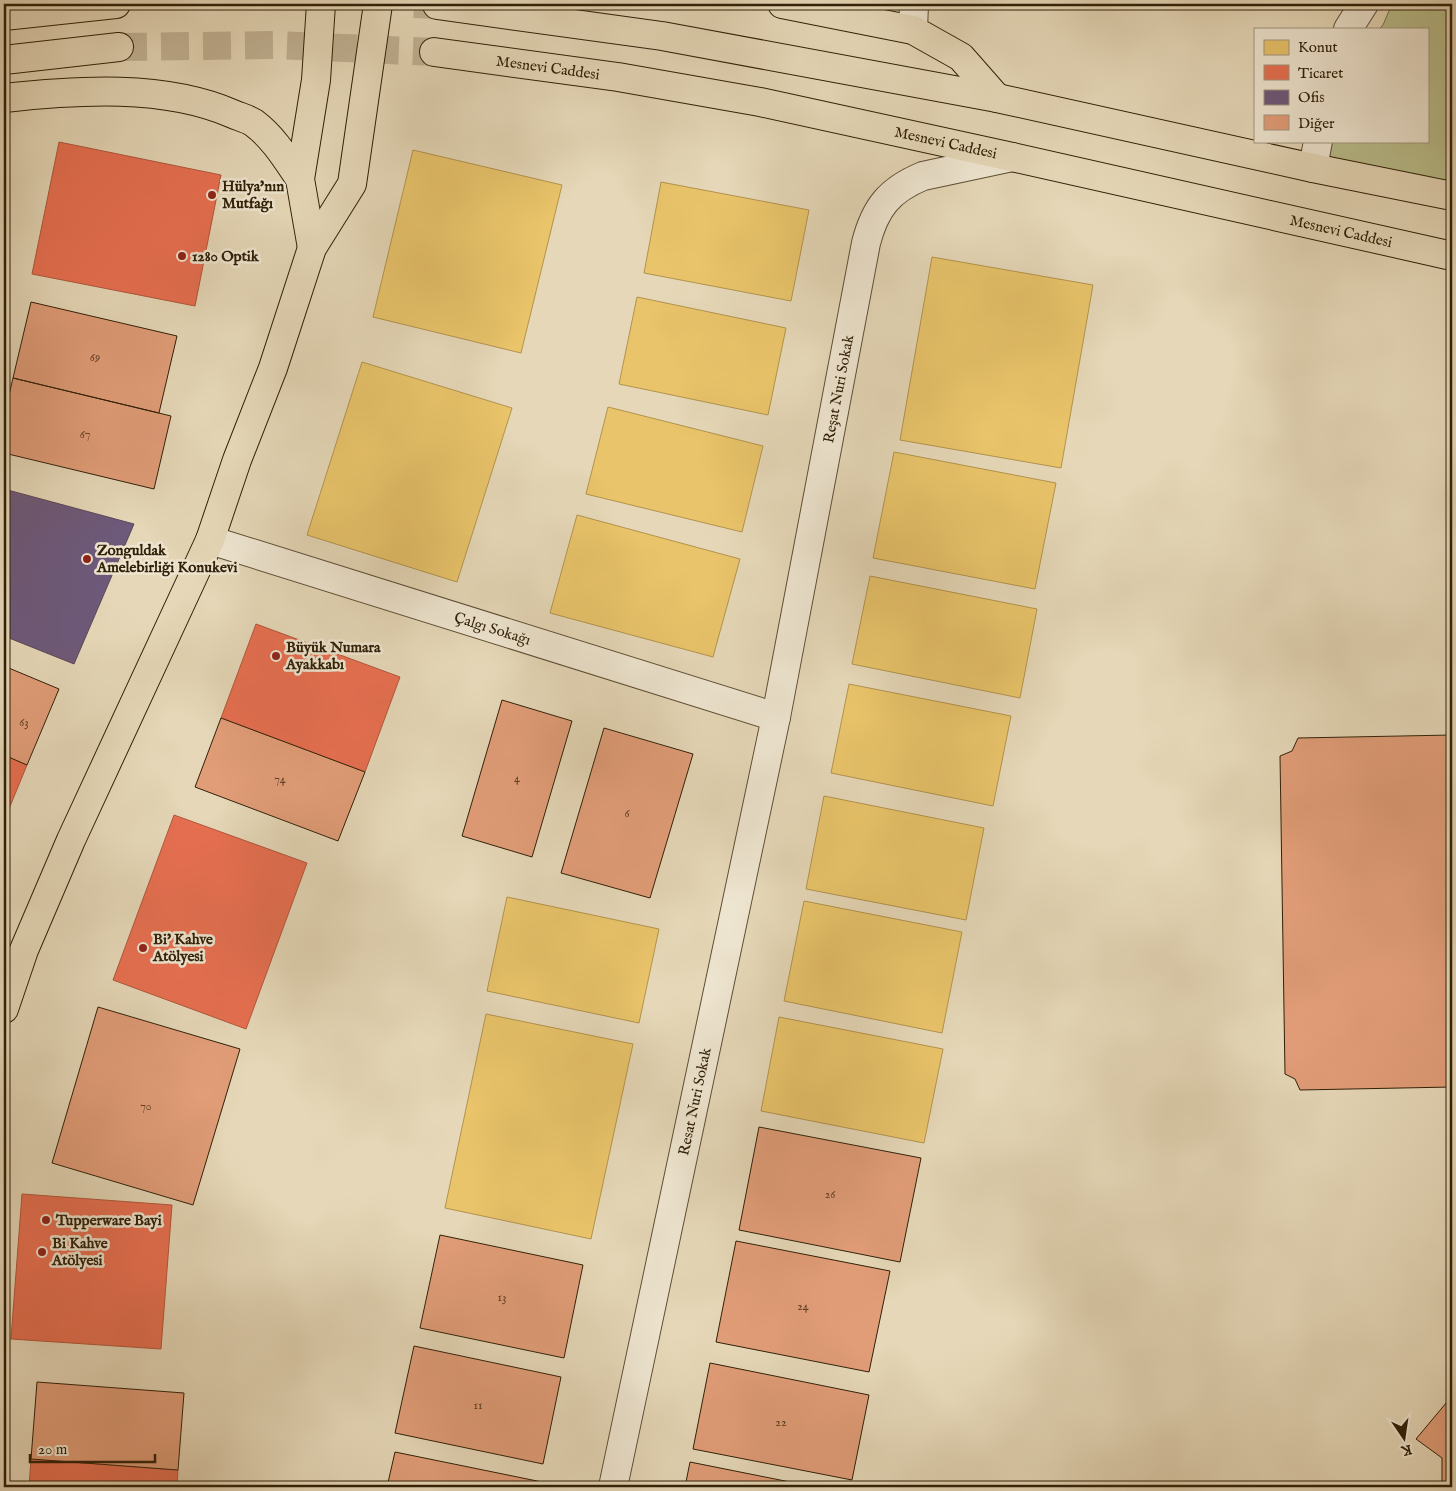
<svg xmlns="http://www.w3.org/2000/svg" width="1456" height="1491" font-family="'IM FELL English',serif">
	<rect width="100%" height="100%" fill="#e5d7b7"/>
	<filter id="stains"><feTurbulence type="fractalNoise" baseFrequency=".004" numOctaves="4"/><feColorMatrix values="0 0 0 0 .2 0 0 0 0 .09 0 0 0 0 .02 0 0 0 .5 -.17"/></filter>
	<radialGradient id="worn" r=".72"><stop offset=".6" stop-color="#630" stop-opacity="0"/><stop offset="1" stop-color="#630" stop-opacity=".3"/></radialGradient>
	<path fill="#b9bd8b" stroke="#746e4a" d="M1392 4H1452V196L1313 168 1318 141H1427V29H1379L1383 25Z"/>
	<path fill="#e9c46a" stroke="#b2934d" d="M413 150 562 185 521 353 373 317Z
		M661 182 809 210 791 301 644 273Z
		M932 257 1093 285 1061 468 900 440Z
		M637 297 786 328 768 415 619 384Z
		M362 362 512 408 457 582 307 535Z
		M608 407 763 446 742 532 586 494Z
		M894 452 1056 483 1035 589 873 558Z
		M577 515 740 559 713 657 550 613Z
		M870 576 1037 609 1020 698 852 664Z
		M849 684 1011 716 993 806 831 773Z
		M824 796 984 828 966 920 806 889Z
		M507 897 659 929 639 1023 487 991Z
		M804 901 962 932 942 1033 784 1001Z
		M486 1014 633 1044 591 1239 445 1208Z
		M779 1017 943 1049 924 1143 761 1111Z"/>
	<path fill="#e76f51" stroke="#b0573b" d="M59 142 221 175 195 306 32 274Z
		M256 624 400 677 365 772 221 718Z
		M4 755 27 765 4 821Z
		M174 815 307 863 246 1029 113 980Z
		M22 1194 172 1205 161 1349 11 1339Z
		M31 1459 178 1470 177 1487H29Z"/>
	<path fill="#6d597a" stroke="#5b4858" d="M4 489 134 524 74 664 4 636Z"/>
	<path fill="#e19d78" stroke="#302008" d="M31 302 177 336 159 413 13 378Z
		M13 378 171 416 154 489 4 453V416Z
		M4 666 59 689 27 765 4 755Z
		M502 700 572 721 532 857 462 836Z
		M221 718 365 772 338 841 195 787Z
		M604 728 693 754 650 898 561 873Z
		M1452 735V1087L1300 1090 1295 1079 1285 1074 1280 756 1292 751 1298 738Z
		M98 1007 240 1049 193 1205 52 1163Z
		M759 1127 921 1158 900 1262 739 1230Z
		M440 1235 583 1265 564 1358 420 1328Z
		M736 1241 890 1271 869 1372 716 1342Z
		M414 1346 561 1377 543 1464 395 1433Z
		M710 1363 869 1395 852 1480 693 1449Z
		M37 1382 184 1393 178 1470 31 1459Z
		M1452 1396V1487H1442V1458L1416 1439Z
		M395 1452 542 1482 541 1487H387Z
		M690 1462 815 1487H685Z"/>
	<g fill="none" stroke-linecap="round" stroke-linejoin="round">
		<path stroke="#c1b294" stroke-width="28" stroke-dasharray="28 14" stroke-linecap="butt" d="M414 4 437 5
			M119 47 275 45 434 52"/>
		<defs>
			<g id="minor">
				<path d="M1348 29 1364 4"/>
				<path d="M913 30 914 4"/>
				<path d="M1313 168 1318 141"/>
				<path id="s1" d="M210 540 776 717"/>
				<path id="s2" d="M613 1487 776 717 866 243C875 208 889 190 923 176L1012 157"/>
			</g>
			<g id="major">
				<path d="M782 4 913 30 961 57 997 98"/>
				<path d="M437 5 662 36 997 98 1313 168 1452 196"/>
				<path d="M4 16 116 4"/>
				<path id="s3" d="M434 52 618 77 760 102 1012 157 1452 256"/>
				<path d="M4 60 119 47"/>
				<path d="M4 98C77 90 165 84 233 114 240 117 248 119 254 123 274 138 287 160 300 179"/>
				<path d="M312 248 300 179 316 80 321 4"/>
				<path d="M4 1009 24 950 71 840 210 540 237 460 273 368 312 248 352 184 378 4"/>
			</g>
		</defs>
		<use href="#minor" stroke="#5d4e34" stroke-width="30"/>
		<use href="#major" stroke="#302008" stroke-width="30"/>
		<use href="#minor" stroke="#eee5d0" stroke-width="28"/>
		<use href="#major" stroke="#e5d7b7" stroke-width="28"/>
	</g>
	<g fill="#8f2418" stroke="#eee5d0" stroke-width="2">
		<circle cx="212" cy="195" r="5"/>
		<circle cx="182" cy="256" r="5"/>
		<circle cx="87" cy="559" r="5"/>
		<circle cx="276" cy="656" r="5"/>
		<circle cx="143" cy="948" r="5"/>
		<circle cx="46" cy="1220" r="5"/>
		<circle cx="42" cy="1252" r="5"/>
	</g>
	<g text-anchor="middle" stroke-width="5" stroke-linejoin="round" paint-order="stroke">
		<g font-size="12" fill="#5c3f24">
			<text x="95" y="361">69</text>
			<text x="85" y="438">67</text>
			<text x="24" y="726">63</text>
			<text x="517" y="782">4</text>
			<text x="280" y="783">74</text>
			<text x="627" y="817">6</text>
			<text x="146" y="1110">70</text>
			<text x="830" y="1198">26</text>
			<text x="502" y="1301">13</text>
			<text x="803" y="1310">24</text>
			<text x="478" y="1409">11</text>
			<text x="781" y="1426">22</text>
		</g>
		<g font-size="15" fill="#302008" stroke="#eee5d0">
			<text dy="5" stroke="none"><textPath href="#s3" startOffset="115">Mesnevi Caddesi</textPath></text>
			<text dy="5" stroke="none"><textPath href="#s3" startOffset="520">Mesnevi Caddesi</textPath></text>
			<text dy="5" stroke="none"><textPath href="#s3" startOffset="925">Mesnevi Caddesi</textPath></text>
			<text dy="5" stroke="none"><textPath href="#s2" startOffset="1121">Reşat Nuri Sokak</textPath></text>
			<text dy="5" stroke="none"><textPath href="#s1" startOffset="296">Çalgı Sokağı</textPath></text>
			<text dy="5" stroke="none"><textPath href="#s2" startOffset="394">Resat Nuri Sokak</textPath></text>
		</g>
		<g font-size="15" font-weight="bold" fill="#302008" stroke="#eee5d0" text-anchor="start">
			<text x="222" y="191">Hülya'nın<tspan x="222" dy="17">Mutfağı</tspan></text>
			<text x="192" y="261">1280 Optik</text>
			<text x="97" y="555">Zonguldak<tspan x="97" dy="17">Amelebirliği Konukevi</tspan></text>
			<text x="286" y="652">Büyük Numara<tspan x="286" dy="17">Ayakkabı</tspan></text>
			<text x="153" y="944">Bi' Kahve<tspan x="153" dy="17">Atölyesi</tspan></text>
			<text x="56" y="1225">Tupperware Bayi</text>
			<text x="52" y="1248">Bi Kahve<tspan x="52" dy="17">Atölyesi</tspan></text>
		</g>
	</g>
	<rect width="1456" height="1491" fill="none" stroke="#e5d7b7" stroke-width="20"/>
	<rect x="5" y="5" width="1446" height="1481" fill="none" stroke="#302008" stroke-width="2.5"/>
	<rect x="10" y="10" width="1436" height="1471" fill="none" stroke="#302008"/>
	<rect x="1254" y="28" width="175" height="115" fill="#eee5d0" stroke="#a29680"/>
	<rect x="1264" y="40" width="25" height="15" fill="#e9c46a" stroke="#a29680"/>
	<text x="1298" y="52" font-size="15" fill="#302008">Konut</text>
	<rect x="1264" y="65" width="25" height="15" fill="#e76f51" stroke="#a29680"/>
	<text x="1298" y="78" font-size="15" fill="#302008">Ticaret</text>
	<rect x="1264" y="90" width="25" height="15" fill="#6d597a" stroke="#a29680"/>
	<text x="1298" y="102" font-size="15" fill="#302008">Ofis</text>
	<rect x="1264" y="115" width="25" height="15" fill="#e19d78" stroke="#a29680"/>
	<text x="1298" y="128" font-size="15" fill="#302008">Diğer</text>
	<g transform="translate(1404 1438) rotate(167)" stroke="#eee5d0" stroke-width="4" paint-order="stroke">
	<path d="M0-4L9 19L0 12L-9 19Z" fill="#302008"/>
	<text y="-8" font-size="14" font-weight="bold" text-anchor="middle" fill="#302008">K</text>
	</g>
	<path d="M30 1454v8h125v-8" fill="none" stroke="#302008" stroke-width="2.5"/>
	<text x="38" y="1454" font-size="15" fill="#302008" stroke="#eee5d0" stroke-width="4" paint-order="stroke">20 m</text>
	<rect width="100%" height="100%" filter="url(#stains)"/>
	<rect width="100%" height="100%" fill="url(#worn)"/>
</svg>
